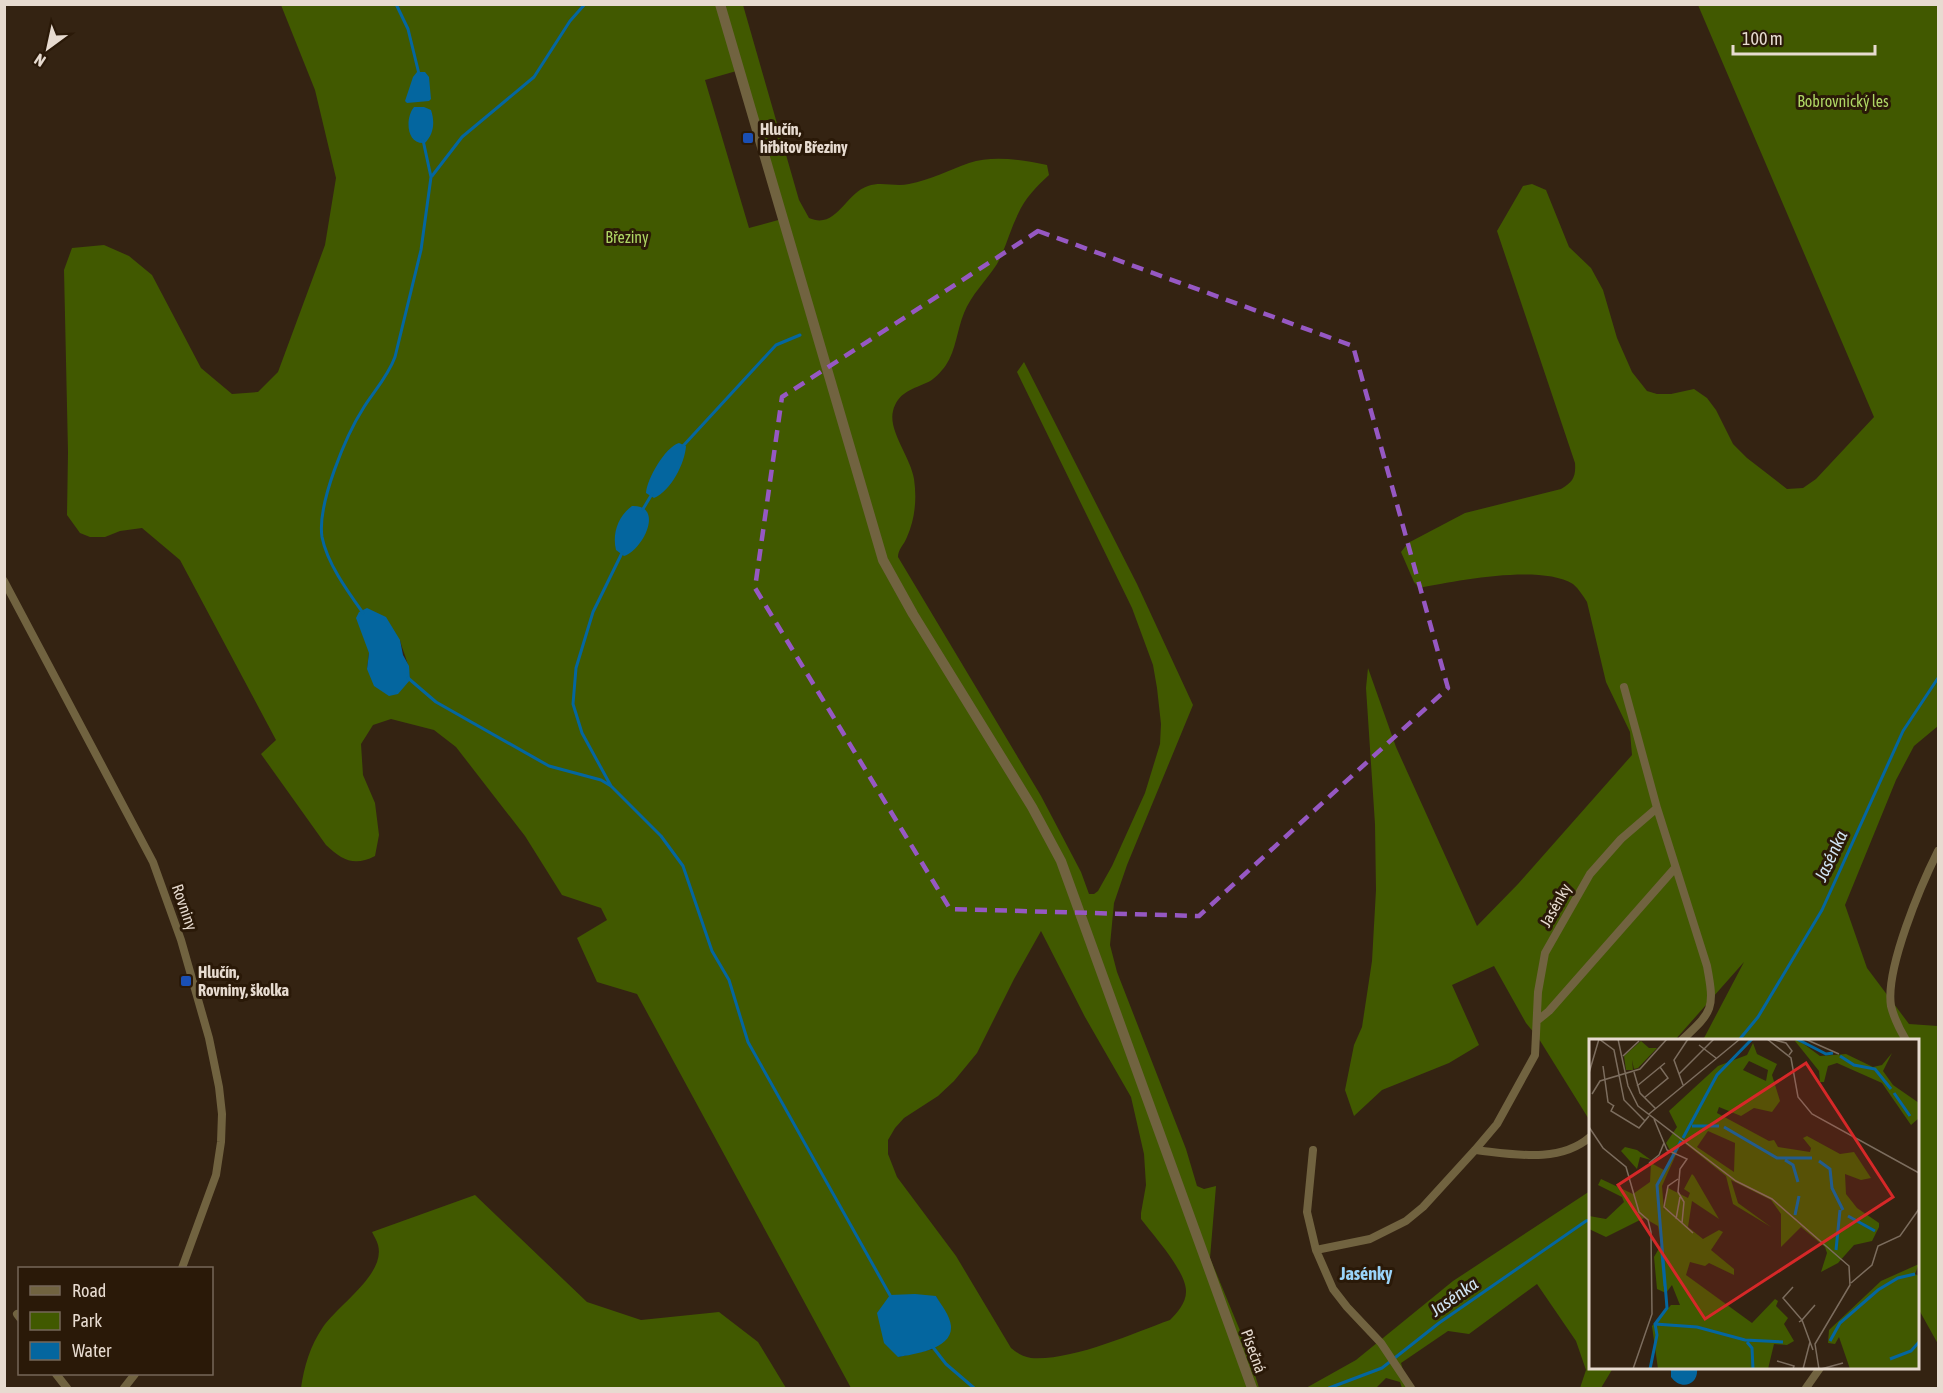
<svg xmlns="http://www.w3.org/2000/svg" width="1943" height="1393" font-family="'Asap Condensed',sans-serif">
	<rect width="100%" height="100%" fill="#342312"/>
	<path fill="#415900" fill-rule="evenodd" d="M281 5H743L799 200 809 218C837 230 845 193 868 186 881 181 895 187 909 184 930 180 949 170 969 163 993 155 1023 160 1047 165L1049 175C1037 186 1025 198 1018 214 1010 230 1006 248 997 264 986 281 971 295 964 313 957 330 956 350 946 365 941 372 934 380 926 383 910 390 898 393 893 411 888 431 911 458 914 479 917 499 915 519 907 537 904 545 898 549 898 557L1041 796 1081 872 1089 894H1094L1098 891 1112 866 1145 793 1160 744 1161 724 1157 688 1153 665 1132 608 1017 372 1024 362 1137 584 1193 705 1127 865 1114 903 1110 945 1117 972 1186 1149 1197 1186 1204 1189 1216 1186 1210 1258 1246 1345 1259 1388H851L637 994 597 982 577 938 607 920 601 908 562 895 525 836 456 747 434 730 391 719 373 725 361 744 363 775 375 803 379 835 375 856C354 867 342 860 326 845L261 754 276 740 180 560 142 528 120 531 105 537H90L80 533 67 515 68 452 64 270 72 248 104 245 129 256 152 275 201 368 232 394 258 392 278 372 325 245 336 178 315 90ZM740 70 782 219 749 228 705 80ZM400 640C403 653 411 666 409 680L367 669 369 653ZM1041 931 1085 1017 1131 1097 1144 1154 1146 1185 1141 1213V1219C1153 1235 1187 1272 1186 1292 1186 1303 1177 1313 1170 1320 1131 1334 1072 1361 1031 1358 1023 1357 1017 1353 1011 1348L956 1256 897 1177 888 1154V1140L895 1128 904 1118 938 1096 954 1081 977 1053 1014 979ZM936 1296 941 1306 933 1349 898 1357Z
		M1698 5H1938V726L1914 746 1896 780 1845 905 1867 968 1909 1024 1938 1026V1344L1918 1308V1040H1703L1744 962 1675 1040H1590V1121L1539 1039 1526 1023 1494 966 1452 985 1479 1045 1449 1063 1382 1090 1354 1116 1345 1090 1354 1045 1362 1027 1372 961 1376 890 1375 824 1366 688 1368 668 1396 747 1477 926 1518 884 1632 755 1630 732 1606 682 1587 602C1583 596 1579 589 1573 584 1540 564 1456 581 1419 588L1414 582 1401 552 1408 543 1465 513 1561 489C1573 482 1576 477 1575 463L1497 231 1523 186 1532 184 1546 190 1569 247 1591 268 1603 290 1617 338 1632 372 1647 391 1657 394H1671L1694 389 1707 398 1716 410 1733 444 1747 458 1787 489 1803 488 1816 479 1874 417Z
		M1590 1191V1368H1613L1601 1388H1580L1586 1370 1576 1341 1537 1284 1469 1334 1448 1331 1401 1363 1408 1388H1402L1400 1382 1386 1378 1376 1388H1306L1356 1360 1453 1281Z
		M475 1195 587 1302 641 1320 719 1312 758 1342 786 1388H301C304 1367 310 1346 323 1327 338 1305 386 1274 378 1245 377 1241 374 1236 372 1232Z"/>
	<path fill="#04669f" d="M417 72H425L429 77 431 99 429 101 407 103 405 101 413 77Z
		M414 107H424L431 110C435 122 434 134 425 143 406 145 405 118 414 107Z
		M679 443 686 446C685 463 671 491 654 498L646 493C647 479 665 447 679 443Z
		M632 506C665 505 643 550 624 556L616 550C612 534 618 516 632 506Z
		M367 608 386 617 400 640 403 655 409 666 410 680 398 694 389 696 374 686 367 669 369 653 356 618 359 612Z
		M915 1294 936 1296C941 1305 950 1315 951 1326 953 1349 914 1354 898 1357L884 1343 877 1313 890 1295Z
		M1671 1368H1697C1699 1385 1681 1391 1671 1377Z"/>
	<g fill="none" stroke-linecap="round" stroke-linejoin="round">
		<path stroke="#04669f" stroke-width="3" d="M396 4 408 29 419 74
			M432 176 462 137 534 77 570 21 585 4
			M683 446 776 345 800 335
			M643 509 652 494
			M363 613C348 592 327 563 322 537 317 504 346 435 364 407 375 390 388 376 395 357L421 250 431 177 423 140
			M408 678 436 702 549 766 601 780 611 786 661 836 683 866 712 951 729 980 748 1042 891 1297
			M611 786 582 733 573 704 576 668 593 612 622 553
			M1739 1040 1758 1017 1822 910 1903 731 1938 678
			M932 1346 946 1364 974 1388
			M1329 1388 1382 1368 1439 1323 1586 1221 1590 1220"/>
		<path stroke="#716340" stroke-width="8" d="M4 581 153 862 181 940 209 1038 219 1087 222 1114 221 1142 216 1175 182 1268
			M1657 808 1707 966C1715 1009 1713 1011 1682 1040
			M1538 1020 1549 1011 1675 868
			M1906 1040C1900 1030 1894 1018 1891 1006 1885 969 1921 885 1938 851
			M1313 1150 1307 1212 1316 1250
			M1475 1150C1513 1154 1559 1164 1590 1137
			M17 1314 20 1318
			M56 1374 67 1388
			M124 1388 135 1374
			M1411 1388 1381 1343 1347 1307 1333 1289 1316 1250 1370 1239 1406 1221 1423 1207 1475 1150 1497 1124 1535 1055 1538 992 1545 953 1590 874 1621 839 1657 808 1624 687
			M1806 1388 1820 1368"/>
		<path stroke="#716340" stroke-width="10" d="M720 4 883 560 913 614 1032 807 1061 861 1252 1388"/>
	</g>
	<path fill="none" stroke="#9658c3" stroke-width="4.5" stroke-dasharray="12 8" stroke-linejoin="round" d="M1038 231 1353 346 1448 688 1199 916 950 909 755 588 782 397Z"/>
	<g fill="#1a4fb4" stroke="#2a1908" stroke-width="2">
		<rect x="742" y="132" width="12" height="12" rx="3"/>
		<rect x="180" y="975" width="12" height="12" rx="3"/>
	</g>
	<g text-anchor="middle" stroke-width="6" stroke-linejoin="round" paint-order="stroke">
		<g font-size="16" fill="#aed664" stroke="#2a1908">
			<text x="1843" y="107">Bobrovnický les</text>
			<text x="627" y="243">Březiny</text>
		</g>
		<g font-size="16" font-weight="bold" fill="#e7dbd0" stroke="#2a1908" text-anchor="start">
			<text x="760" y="135">Hlučín,<tspan x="760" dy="18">hřbitov Březiny</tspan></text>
			<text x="198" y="978">Hlučín,<tspan x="198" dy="18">Rovniny, školka</tspan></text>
		</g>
		<g font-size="16" fill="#e7dbd0" stroke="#2a1908">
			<text transform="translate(1555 905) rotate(-61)" y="6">Jasénky</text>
			<text transform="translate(185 907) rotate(71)" y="6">Rovniny</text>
			<text transform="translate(1254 1351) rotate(70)" y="6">Písečná</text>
		</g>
		<g font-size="18" font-style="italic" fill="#d1e4f4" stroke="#2a1908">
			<text transform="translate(1831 856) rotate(-65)" y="6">Jasénka</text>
			<text transform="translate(1454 1297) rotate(-35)" y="6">Jasénka</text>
		</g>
		<g font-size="18" font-weight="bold" fill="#9ad4fa" stroke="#2a1908">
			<text x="1366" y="1280">Jasénky</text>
		</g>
	</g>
	<g transform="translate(1589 1039)">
		<rect width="330" height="330" fill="#342312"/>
		<path d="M208 0 231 17 257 15 284 28 293 26 303 14 294 32 304 46 330 64V79L322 86 293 44 248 24 239 27 235 43H231L230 32 206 2ZM52 2 60 9H68L49 29 45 30 43 21 44 31H37L35 17ZM164 4 168 15 188 25 183 36 191 62 183 73 165 69 152 77 130 68 128 74 180 102 185 101 189 108 221 113 222 109 214 99 218 97 251 115 265 113 282 139 272 141 256 135 257 155 268 169 290 184V188L283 202 265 206 249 224 232 233 238 214 236 208 212 188 192 208V175L182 161 142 141 149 164 182 188 144 165 137 137 93 102 73 147 75 172 79 149 99 159 101 154 95 150 103 135 105 137 130 180 103 162 99 188 114 200 130 191 134 193 122 211 145 230V236L120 224 116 227 101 223 97 236 163 284 186 260 189 262 187 267 199 279 195 285 205 302 198 306 185 305 179 330H69L63 287 82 266H91L83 246 77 254 68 250 65 218 72 206 69 187 55 179 17 198 0 190V177L17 180 35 163 33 158 9 146 12 140 44 155 61 143 62 124 75 131 83 115 77 104 88 88 80 72 129 27 158 16ZM160 22 179 31 177 42 154 31ZM119 92 146 104 145 133 108 108ZM36 108 48 111 62 121 51 118 48 130 32 112ZM330 225 326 235 330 237V330H261L250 298 246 305 239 304 240 291 292 242Z" fill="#415900" fill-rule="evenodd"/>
		<path fill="none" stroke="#04669f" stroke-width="3" d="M208 0 237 15 244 14M251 17 265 26 286 30 302 50M305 54 321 77M103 87H130M135 88 188 119H223M94 99 128 36 163 0M196 121 204 126 209 143M230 122 241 130 243 149 254 171M206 176 210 157M259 177 286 192M247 211 251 171M73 214 76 247M66 285 108 288 156 301 194 303M241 302 251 284 289 251 309 239 326 235M158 303 163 309 164 330M301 320 322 312 330 303M61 330 68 296 66 285 78 269 68 146 92 102"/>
		<path fill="none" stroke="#7c6d5e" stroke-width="1.5" d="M29 0 39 47 49 67 147 142 183 160 260 227 261 246 226 305 230 330M178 0 202 19 209 58 223 75 330 134M182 0 197 4 203 12 200 16M216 0 250 15M110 6 127 19M34 17 50 2M14 27 19 63 25 67M45 33 51 54 67 70M0 34 10 0 25 11 35 61 56 82M90 35 125 0M94 46 85 21 99 0M48 47 76 24M3 55 11 42 51 30 78 0M55 59 79 39 71 28M25 66 22 72 50 89 60 77M60 75 151 0M65 80 78 111 98 120 91 130 89 153 95 163 93 184 104 194M0 88 14 109 37 128 50 173 59 181 62 193 63 275 44 330M60 124 70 116 75 104M89 140 79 147 75 168 93 184M87 180 91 158M262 244 283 226 289 207 311 197 330 170M204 248 194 259 213 281 210 283M224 311 213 281 226 266M188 322 205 327 204 330M214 330 221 303M232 330 254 324"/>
		<path fill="#d62828" fill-opacity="0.15" stroke="#d62828" stroke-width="3" d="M217 24 304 158 116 280 29 146Z"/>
		<rect width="330" height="330" fill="none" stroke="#e7dbd0" stroke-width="3"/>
	</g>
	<rect width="1943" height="1393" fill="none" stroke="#e7dbd0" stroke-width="12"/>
	<rect x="18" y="1267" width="195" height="108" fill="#2a1908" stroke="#766758" stroke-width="1.5"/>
	<rect x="30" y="1286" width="30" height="9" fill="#716340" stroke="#766758" stroke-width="1.5"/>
	<text x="72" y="1297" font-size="18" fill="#e7dbd0">Road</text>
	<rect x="30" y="1312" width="30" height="18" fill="#415900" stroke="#766758" stroke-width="1.5"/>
	<text x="72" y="1327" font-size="18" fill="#e7dbd0">Park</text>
	<rect x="30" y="1342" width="30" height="18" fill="#04669f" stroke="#766758" stroke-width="1.5"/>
	<text x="72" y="1357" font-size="18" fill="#e7dbd0">Water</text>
	<g transform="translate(48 48) rotate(213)" stroke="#2a1908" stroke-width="4.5" paint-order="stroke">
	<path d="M0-4.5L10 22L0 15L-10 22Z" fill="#e7dbd0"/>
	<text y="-9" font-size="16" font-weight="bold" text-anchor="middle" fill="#e7dbd0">N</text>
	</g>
	<path d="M1733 45v9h142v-9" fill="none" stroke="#e7dbd0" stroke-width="3"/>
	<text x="1742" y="45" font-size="18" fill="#e7dbd0" stroke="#2a1908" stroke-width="4.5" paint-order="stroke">100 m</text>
</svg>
